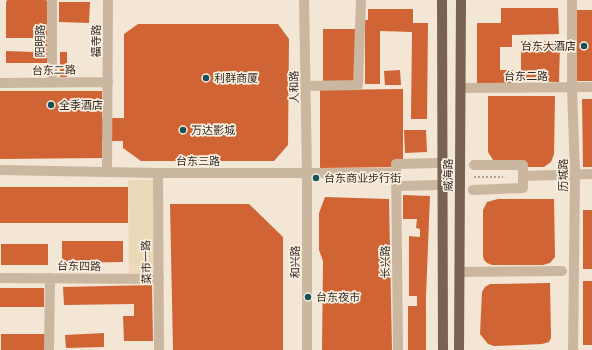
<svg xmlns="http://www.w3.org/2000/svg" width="592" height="350" font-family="Inter,'Noto Sans SC',sans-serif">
	<rect width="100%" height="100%" fill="#f3e6d5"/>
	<path fill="#ecd9ba" d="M128 180H158V273L129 274Z"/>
	<path fill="#d16435" d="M7 0H46L48 3 47 63H6V51L34 52V38H6V3Z
		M59 2H90L89 23 59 22Z
		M501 8H558L559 34 512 35V47H500V70H513V83H477V23H501Z
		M368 9H413V23H428L427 119H411L412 32 380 31V84H365V20H368Z
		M576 10H592V81H577Z
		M138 24H278L289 39 288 145 274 161H141L123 148V141H102V158L0 159V91H102V118H124V34Z
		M323 29H355V82H323Z
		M521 41 560 42 559 82 521 81Z
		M60 52H67V77H60Z
		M400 70 401 85H385L384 71Z
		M403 89V167L320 168V90Z
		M488 96H555L554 154 551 162 544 167H503L493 160 488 152Z
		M582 99H592V167H583Z
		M404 130H426L427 152 405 153Z
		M0 187H128V223H0Z
		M403 195 430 196 426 296V350H408V306H417V296H409V236L420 237V229L416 228 417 219H403Z
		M325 197 389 199 392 350H322L323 261 319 250V213Z
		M498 199H554L555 257 550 263 543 265H492L487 263 484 260 483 256V210L487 202Z
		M170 204H249L283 237V350H173Z
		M583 210H592V269H583Z
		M62 241H123V262L62 263Z
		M1 244H48V265H1Z
		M583 281H592V345H583Z
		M550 283 551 338 549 342 542 344 521 345 494 346 488 344 480 334 482 292 485 287 490 284Z
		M152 285 153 341H124L123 316H134V304L64 305 63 287Z
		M0 288H44V307H0Z
		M104 333V347L66 348 65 335Z
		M1 334H46V350H1Z"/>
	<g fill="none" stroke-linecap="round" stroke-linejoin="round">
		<path stroke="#b7a08b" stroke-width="2" stroke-dasharray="2 2" stroke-linecap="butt" d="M474 177H503"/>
		<path stroke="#cbb6a0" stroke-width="10" d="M304 0 307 173V350
			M572 0V88L575 173 573 350
			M0 83 108 82
			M52 83V0
			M306 86 358 85 361 0
			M461 88 592 87
			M0 170 158 173H397
			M107 172 108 0
			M158 173 159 350
			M523 176 592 174
			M397 186 439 185
			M473 190 523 188V165H474
			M460 272 562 271
			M0 278 159 279
			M49 350 50 278
			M398 350 396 164 439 163"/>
		<path stroke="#786254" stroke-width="10" d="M442 0 443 350
			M459 350 461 0"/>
	</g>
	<g fill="#175159" stroke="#faf0e1" stroke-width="1.5">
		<circle cx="584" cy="46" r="4"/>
		<circle cx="206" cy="78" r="4"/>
		<circle cx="51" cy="105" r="4"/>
		<circle cx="183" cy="130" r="4"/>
		<circle cx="316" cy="178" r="4"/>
		<circle cx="308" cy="297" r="4"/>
	</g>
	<g text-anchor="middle" stroke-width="3.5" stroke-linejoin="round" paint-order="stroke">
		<g font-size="11" fill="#342a24" stroke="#faf0e1">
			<text transform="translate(40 41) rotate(-90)" y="4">阳明路</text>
			<text transform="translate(96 41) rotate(-90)" y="4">福寺路</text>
			<text transform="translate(54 70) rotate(-1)" y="4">台东二路</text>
			<text x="526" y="80">台东二路</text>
			<text transform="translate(294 87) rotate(-91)" y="4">人和路</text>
			<text x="198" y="165">台东三路</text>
			<text transform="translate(448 175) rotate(-90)" y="4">威海路</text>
			<text transform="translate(563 175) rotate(-90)" y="4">历城路</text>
			<text transform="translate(146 262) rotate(-91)" y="4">菜市一路</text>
			<text transform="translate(295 262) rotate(-90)" y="4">和兴路</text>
			<text transform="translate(385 262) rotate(-90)" y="4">长兴路</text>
			<text transform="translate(79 266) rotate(1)" y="4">台东四路</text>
		</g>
		<g font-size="11" fill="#342a24" stroke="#faf0e1" text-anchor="start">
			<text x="576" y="50" text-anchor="end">台东大酒店</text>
			<text x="214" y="82">利群商厦</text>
			<text x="59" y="109">全季酒店</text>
			<text x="191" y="134">万达影城</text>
			<text x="324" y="182">台东商业步行街</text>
			<text x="316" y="301">台东夜市</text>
		</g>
	</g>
</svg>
